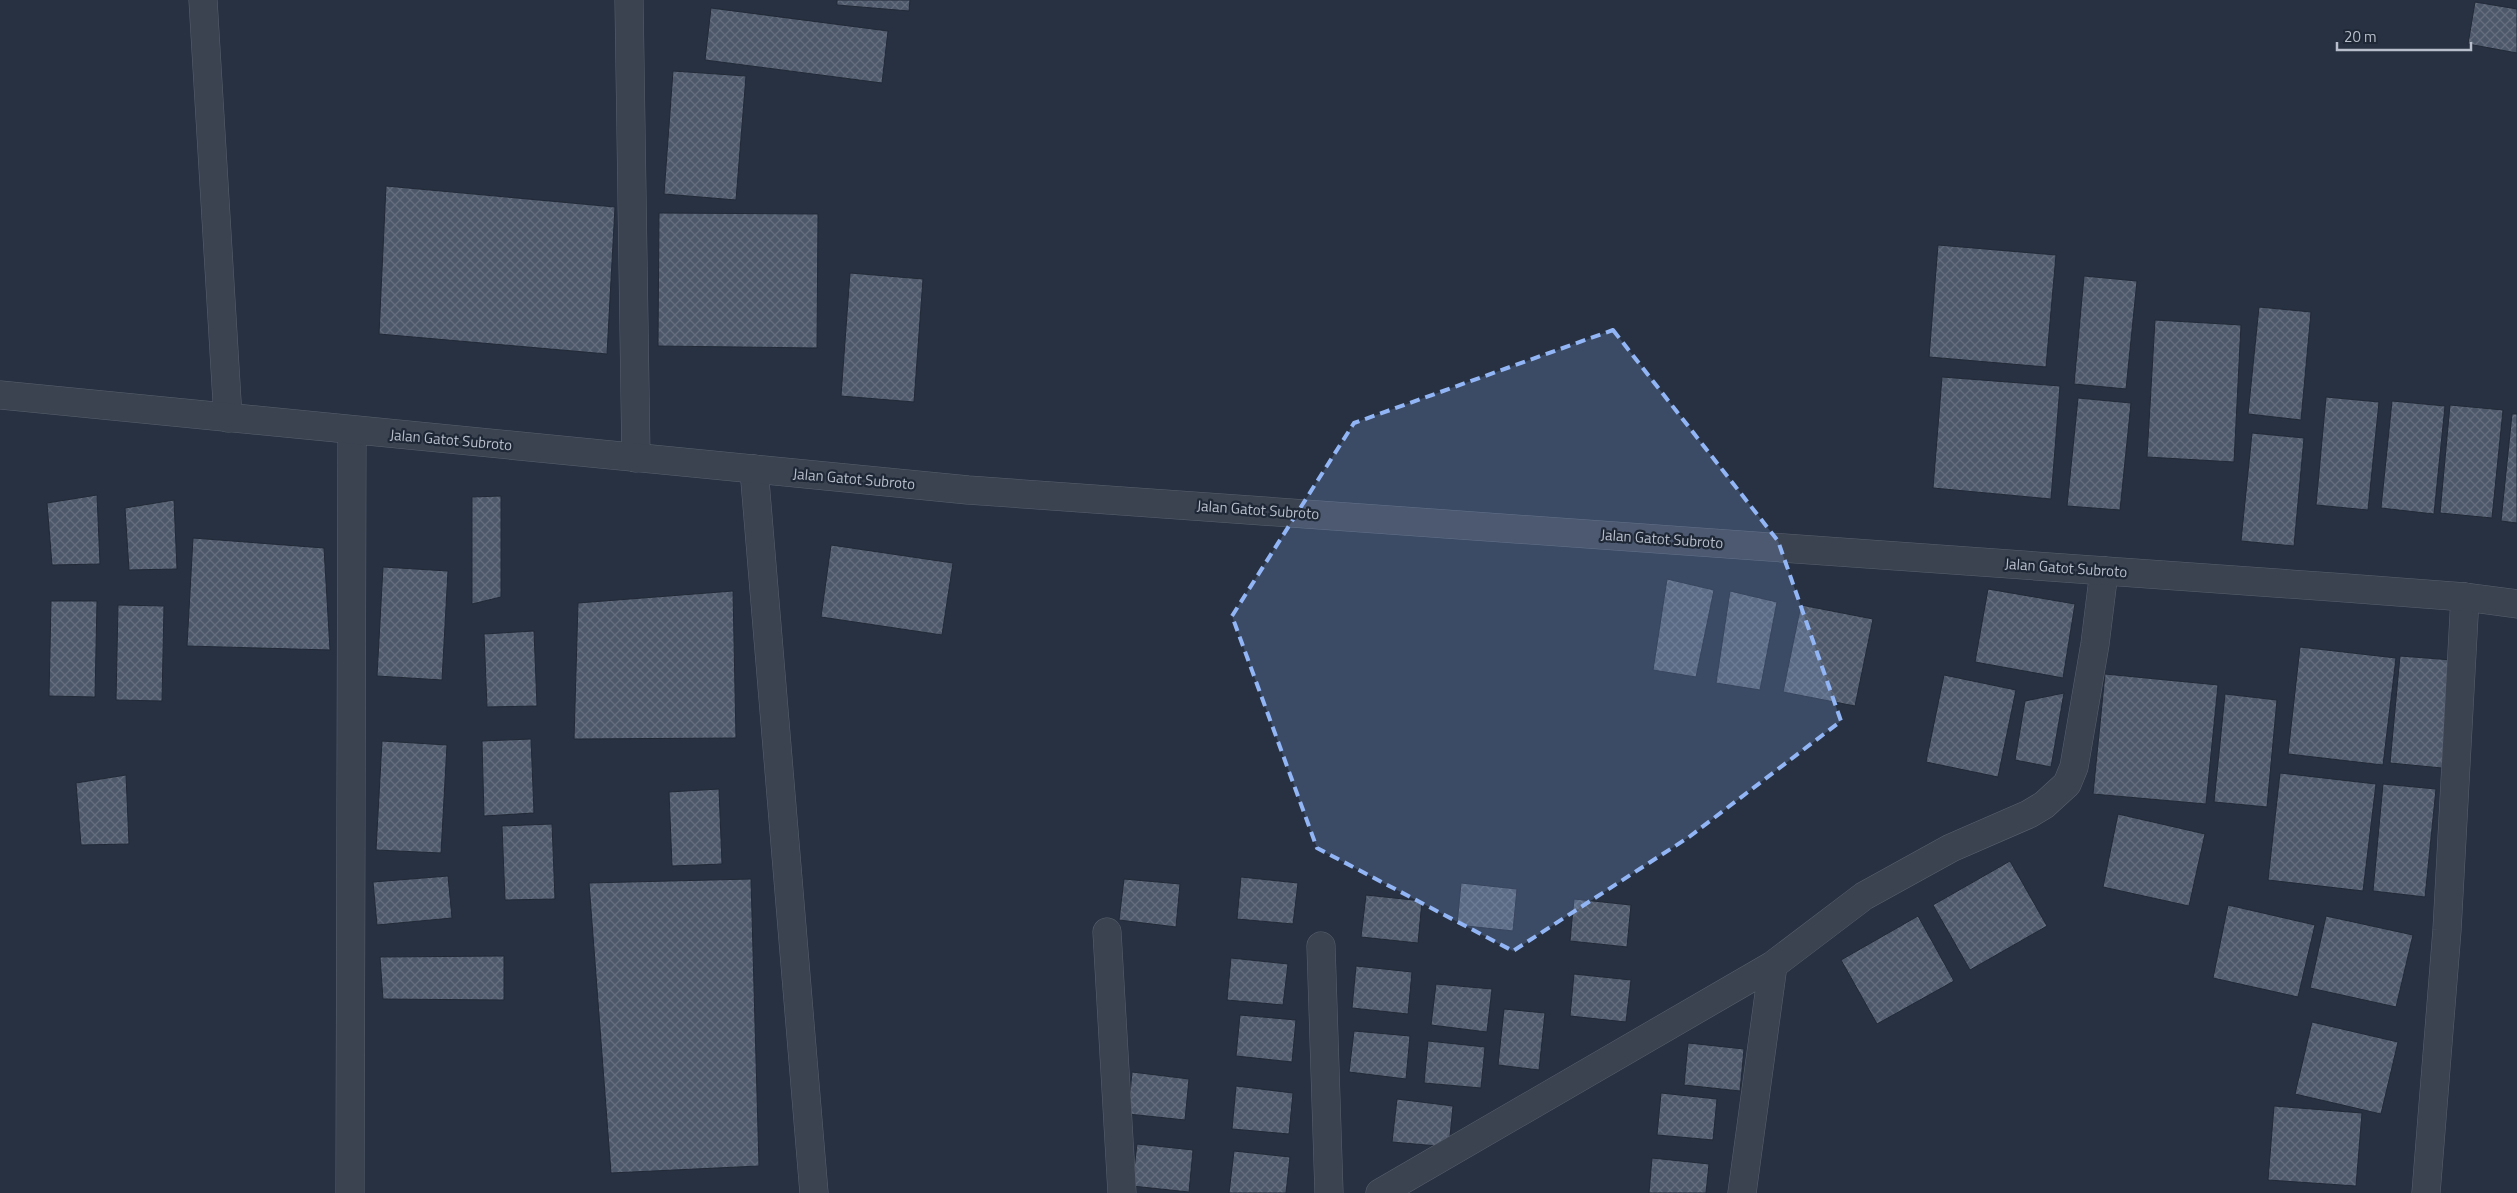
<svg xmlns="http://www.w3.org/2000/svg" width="2517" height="1193" font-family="'Titillium Web',sans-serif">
	<defs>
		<pattern id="building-cross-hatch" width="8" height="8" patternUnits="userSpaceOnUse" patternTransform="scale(1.25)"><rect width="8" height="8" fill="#4d586a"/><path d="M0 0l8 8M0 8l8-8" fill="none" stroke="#656e7e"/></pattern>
	</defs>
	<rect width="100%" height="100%" fill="#273141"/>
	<path fill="url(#building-cross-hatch)" stroke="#222a38" d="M837 0H910L909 11 837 5Z
		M2475 2 2517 9V53L2468 44Z
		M711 8 888 31 882 83 705 60Z
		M673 71 746 76 736 200 664 194Z
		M386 186 615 207 607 354 379 334Z
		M659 213 818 214 817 348 658 346Z
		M1938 245 2056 255 2046 367 1929 357Z
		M850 273 923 279 914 402 841 396Z
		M2084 276 2137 281 2126 389 2074 384Z
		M2259 307 2311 312 2301 420 2248 414Z
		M2155 320 2241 325 2234 462 2147 457Z
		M1942 377 2060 386 2051 499 1933 488Z
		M2326 397 2379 402 2368 510 2316 505Z
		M2078 398 2131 403 2120 510 2067 506Z
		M2392 401 2445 406 2434 514 2381 508Z
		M2450 405 2503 410 2492 518 2440 513Z
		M2512 414H2517V523L2501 521Z
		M2252 433 2304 438 2294 546 2241 541Z
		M97 495 100 564 52 565 47 503Z
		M501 496V597L472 604V497Z
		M174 500 177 569 129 570 125 508Z
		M193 538 324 548 330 650 187 646Z
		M831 545 953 563 942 635 821 617Z
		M383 567 448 571 442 680 377 676Z
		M1667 579 1714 590 1696 677 1653 670Z
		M1988 589 2075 604 2063 678 1975 662Z
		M733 591 736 738 574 739 578 603Z
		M1730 591 1777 602 1760 690 1716 683Z
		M51 601H97L95 697 49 696Z
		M118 605 164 606 162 701 116 700Z
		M1801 605 1873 619 1855 706 1783 692Z
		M534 631 537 706 487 707 484 634Z
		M2300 647 2396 658 2383 765 2288 754Z
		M2400 656 2452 660 2442 768 2390 763Z
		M2105 674 2218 685 2206 804 2093 794Z
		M1944 675 2016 690 1998 777 1926 762Z
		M2064 693 2051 767 2015 760 2025 701Z
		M2225 694 2277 700 2267 807 2214 802Z
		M531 739 534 813 484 816 482 741Z
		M382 741 447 745 441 853 376 850Z
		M2280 773 2376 784 2363 891 2268 880Z
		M126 775 129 844 81 845 76 783Z
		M2383 784 2436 789 2425 897 2373 891Z
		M719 789 722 864 672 866 669 792Z
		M2118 814 2205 834 2189 906 2103 887Z
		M552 824 555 899 505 900 502 826Z
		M2010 861 2047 926 1970 970 1933 905Z
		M448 876 452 918 377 925 373 882Z
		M1241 877 1298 883 1293 924 1237 919Z
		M751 879 759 1166 611 1173 589 883Z
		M1124 879 1180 884 1176 927 1119 920Z
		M1461 883 1517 889 1513 931 1457 925Z
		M1366 895 1422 901 1418 943 1361 937Z
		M1574 899 1631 905 1627 947 1570 941Z
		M2228 905 2315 925 2298 997 2213 978Z
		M1918 916 1954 981 1877 1024 1841 960Z
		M2326 916 2413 935 2396 1007 2310 988Z
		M504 956V1000L383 999 380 957Z
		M1231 958 1288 964 1283 1005 1227 1000Z
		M1356 966 1412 972 1408 1014 1352 1008Z
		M1574 974 1631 980 1626 1022 1570 1016Z
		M1436 984 1492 989 1487 1032 1431 1025Z
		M1504 1009 1545 1013 1539 1070 1498 1065Z
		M1240 1015 1296 1020 1292 1062 1236 1056Z
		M2312 1022 2398 1042 2381 1114 2295 1094Z
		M1354 1031 1410 1036 1406 1079 1349 1072Z
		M1428 1041 1485 1047 1481 1088 1424 1083Z
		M1688 1043 1744 1049 1740 1091 1684 1085Z
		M1132 1072 1189 1079 1185 1120 1128 1114Z
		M1236 1086 1293 1093 1289 1134 1232 1129Z
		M1661 1093 1717 1099 1713 1140 1657 1135Z
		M1397 1099 1453 1106 1449 1147 1392 1142Z
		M2274 1106 2362 1113 2356 1186 2268 1180Z
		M1137 1144 1193 1150 1189 1192 1132 1186Z
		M1234 1151 1290 1157 1286 1193H1229Z
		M1652 1158 1709 1164 1706 1193H1649Z"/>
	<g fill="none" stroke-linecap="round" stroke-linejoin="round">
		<defs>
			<path id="minor" d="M203 0 228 418
				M629 0 636 458
				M754 469 814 1193
				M1107 932 1122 1193
				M1321 946 1329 1193
				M350 1193 352 431
				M1380 1193 1773 965 1864 896 1951 848 2029 814 2044 805 2067 784 2074 767 2095 644 2104 571
				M1742 1193 1773 965
				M2426 1193 2447 930 2465 597"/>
			<path id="tertiary" d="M0 395 968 490 2346 588 2465 597 2517 604"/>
		</defs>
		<use href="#minor" stroke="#59616e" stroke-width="29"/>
		<use href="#tertiary" stroke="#59616e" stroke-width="29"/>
		<use href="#minor" stroke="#3b4351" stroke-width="28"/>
		<use href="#tertiary" stroke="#3b4351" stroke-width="28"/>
	</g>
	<path fill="#92b5f6" fill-opacity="0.2" stroke="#92b5f6" stroke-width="4" stroke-dasharray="10 6" stroke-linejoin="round" d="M1613 330 1778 541 1841 721 1689 837 1513 951 1317 848 1232 616 1354 423Z"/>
	<g text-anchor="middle" stroke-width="4.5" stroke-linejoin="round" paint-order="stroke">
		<g font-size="15" fill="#b8becb" stroke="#1f2836">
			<text transform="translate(451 440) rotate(5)" y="5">Jalan Gatot Subroto</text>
			<text transform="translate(854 479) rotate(5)" y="5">Jalan Gatot Subroto</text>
			<text transform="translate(1258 510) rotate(4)" y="5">Jalan Gatot Subroto</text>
			<text transform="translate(1662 539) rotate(4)" y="5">Jalan Gatot Subroto</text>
			<text transform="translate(2066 568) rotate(4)" y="5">Jalan Gatot Subroto</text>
		</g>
	</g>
	<path d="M2337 42v8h134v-8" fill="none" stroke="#b8becb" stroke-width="2.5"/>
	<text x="2344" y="42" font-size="15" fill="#b8becb" stroke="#1f2836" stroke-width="4" paint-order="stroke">20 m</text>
</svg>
